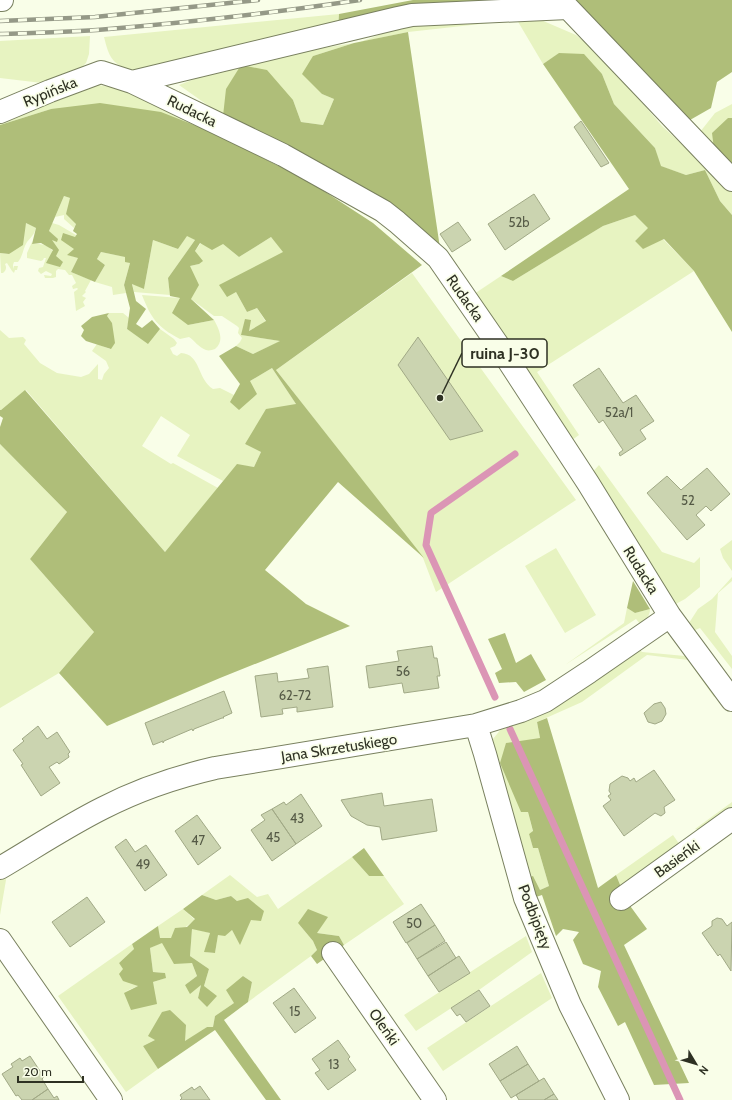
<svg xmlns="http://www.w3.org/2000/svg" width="732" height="1100" font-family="Cabin,sans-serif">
	<rect width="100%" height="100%" fill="#f9fee8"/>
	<path fill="#e7f3c1" d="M339 14 338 30 134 71C112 65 109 57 104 37Z
		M534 17 576 35 603 57 662 126 732 190V215L720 201 705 170 686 175 660 166 655 148 614 104 602 74 560 53 543 64 517 20 408 32 360 42 414 22Z
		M90 36 89 54 86 63 74 75 42 83 0 78V41Z
		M354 43 313 56 322 94 334 99 323 125 301 122 293 100 223 116 179 85 241 61Z
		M97 85 137 91 212 132 51 109 0 125V122L63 93Z
		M732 104V118H728L715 157 700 132 715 113Z
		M64 196 70 198 76 224 74 228 64 219V215L55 217Z
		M635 215 649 228 635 241 643 248 663 239 694 271 537 372 579 435 568 443 471 296 501 276 513 281 603 226Z
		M26 223 36 228C34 235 31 237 27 242 23 248 23 256 18 262H14L13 265V269L14 266H18L17 270H15L14 273 12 271 7 263 5 264C7 268 6 270 3 273H1L0 253 9 254Z
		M52 223 59 225 76 235 74 250 68 255 79 258 71 272 91 280 85 291 86 292 82 296 86 298 83 302 85 306 76 311 74 292 78 289 77 288 73 289 72 286 76 283 72 275H69L65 270 58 269 56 271V277L53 278H45L44 275 51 276 52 274 46 271 41 274 38 271 39 268 43 267 46 258H44L43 260 41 261 27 258V253L32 242V244C43 243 51 246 56 256L49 231Z
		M187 235 195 240 168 278 170 295 134 292 132 283 144 289 153 240 178 249Z
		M271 237 284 252 236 292 247 312 257 308 266 322 241 335 281 341 253 354 236 346 240 342 242 338 238 333 239 328 237 326 222 316H214L191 299 190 266 199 264 195 251 201 243 223 244 239 257Z
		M101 252 126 257 130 263 124 285 126 293 113 295 112 287 95 282 105 265 97 259Z
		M412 273 576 500 436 592 423 558 276 370Z
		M142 295 180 298 188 325 214 320C219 329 225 341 215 349 212 350 209 351 206 350 198 347 195 341 189 337L180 339C157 327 151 318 142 295Z
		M109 313H123L129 318 127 329 148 343 160 329 174 339 177 343 175 346 170 348 173 354 177 356 181 353C201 354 197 379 213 389L220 388 234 395 231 402 250 381 272 368 296 404 245 444 261 452 254 467 237 465 223 481 177 456 190 435 161 416 142 446 171 464 173 463 218 488 165 552 26 390 1 410H0V330L9 338 23 337 26 340 24 344 40 363 57 373 81 377 89 374 98 364V379L102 380 104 374 109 368 106 361 92 351 97 344 110 349 107 316Z
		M0 444 67 512 30 559 94 632 59 673 0 708Z
		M599 465 662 552 694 563 700 557V587L685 599 674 605 590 475Z
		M732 540V571L723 558 720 549Z
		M556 548 596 615 565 633 525 566Z
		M732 577V581L718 593 715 632 732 656V669L700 628 693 631 689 623 698 609 712 599Z
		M627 608 635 613 650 609C650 616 646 620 640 624L636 619 565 665 624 623Z
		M639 649 642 652 685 656 688 654 717 694 714 697 688 660 647 655 582 702 537 722 540 738 521 812H528L533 832 529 834 533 848H538L549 886 540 890 527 878 492 744 493 739 501 729Z
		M732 802V809L701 830 695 829Z
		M673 835 680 845 621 887 616 875Z
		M352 857 369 876H384L404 904 344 945 339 936 317 933 298 923 313 941 317 950 311 956 248 1002 252 982 243 976 234 1003 215 1016 213 1027H207L185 1042 155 1040 143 1046 158 1069 126 1092 58 996 132 944 134 949 119 963 138 986 124 992 165 978V973L153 972 150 948 162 942 192 963 197 976 185 985H201L198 998 207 1007 204 986 209 969 190 956 192 928 210 933 205 952 215 953 218 934 232 930 240 944 237 901 231 896 216 900 202 895 230 875 257 897 268 894 278 909Z
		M5 877 6 880 0 915V880Z
		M183 909 195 920 171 938H159L158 926Z
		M526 936 532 952 479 990 416 1031 404 1015Z
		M541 973 552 998 443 1071 427 1048Z"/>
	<path fill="#afbe79" d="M413 0H732V72L717 82 711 108 690 120 556 5 338 30 339 14Z
		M408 32 440 248 223 116 226 89 241 65 267 70 293 100 301 122 323 125 334 99 322 94 302 74 313 56 354 43Z
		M559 53 584 54 602 74 614 104 655 148 661 166 686 175 705 170 720 201 732 215V332L694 271 664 239 643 249 635 241 648 228 635 215 603 226 513 281 501 276 629 189 543 64Z
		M100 103 161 112 212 132 310 182 373 223 422 265 276 370 424 558 338 482 265 570 306 604 350 626 220 678 107 726 59 673 94 632 30 559 67 512 0 444V427L3 418 0 416V410H1L25 390 165 552 237 464 254 467 261 452 245 444 266 409 296 404 272 368 250 381 257 394 239 410 230 402 240 384 219 356 236 346 253 354 280 341 241 335 245 319 251 320 249 331 266 321 257 308 247 312 236 292 227 297 219 285 283 252 271 237 239 257 223 244 212 250 200 243 195 251 203 261 199 264 190 266 199 285 191 299 214 320 188 325 172 313 180 298 170 296 168 278 195 240 187 236 178 249 153 240 144 289 132 284 136 301 146 309 136 324 142 328 152 320 160 329 148 344 127 329 130 308 124 285 130 263 125 262V257L101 252 97 259 105 265 95 282 71 272 78 258 67 255 74 249 61 240 63 233 75 237 77 234 73 231 76 224 66 214 70 198 64 196 49 231 58 239 57 242 52 240 59 250 56 256 63 262 60 267 46 263 53 250 41 243 32 244 36 228 26 223 23 245 9 254 0 253V125L51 109Z
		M728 118H732V170L715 157 712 133Z
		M109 313 107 316 112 323 115 343 111 349 86 341 81 336 84 330 81 326 92 317Z
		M633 581 650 609 635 613 627 608Z
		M505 633 516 663 531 654 546 680 524 692 516 682 499 683 495 673 502 669 488 639Z
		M547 718 598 888 616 875 621 887 610 895 615 902 628 903 647 929 624 945 689 1083 654 1085 625 1022 618 1026 598 987 601 971 583 964 573 940 579 932 563 929 556 936 542 895 533 898 527 878 533 876 540 890 549 886 538 848H533L529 834 533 831 528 812H521L500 763 506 743 540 738 537 722Z
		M364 848 384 876H369L352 857Z
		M202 895 216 900 231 896 237 901 248 898 264 911 261 921 251 920 240 945 232 930 225 936 218 935 215 953 204 952 210 933 192 929 190 956 209 969 204 986 217 996 207 1007 198 998 201 985 190 994 185 985 197 976 192 963 174 964 162 943 150 948 153 972 165 973 166 978 153 982 157 1004 131 1010 124 993 138 986 123 981 119 974 123 969 119 963 134 949 132 944 158 926 160 938H171L175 928 187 927 195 919 183 909Z
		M308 909 328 917 317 933 339 936 344 945 317 964 311 956 317 950 313 941 298 923Z
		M243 976 252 982 248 1002 224 1020 281 1100H266L215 1030 158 1069 143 1046 155 1040 148 1036 162 1012 170 1010 186 1025 185 1041 207 1027H213L215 1016 234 1003 226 990Z"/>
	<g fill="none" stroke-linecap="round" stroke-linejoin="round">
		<path stroke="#db95b5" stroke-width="7" d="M495 697 426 545 431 513 515 454
			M510 729 680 1100"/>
	</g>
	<path fill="#cbd4b0" stroke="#a1a986" d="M581 121 609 163 601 167 574 127Z
		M534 194 550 219 505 250 488 224Z
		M458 222 471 240 452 252 440 234Z
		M418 337 483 431 450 440 398 365Z
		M599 368 623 403 636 395 654 421 640 430 646 439 620 456 619 453 623 450 603 420 599 423 573 385Z
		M707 468 730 494 711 511 706 506 696 515 705 525 687 540 647 493 667 476 681 490Z
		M432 646 434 658H437L440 676H437L439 688 404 693 402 683 369 688 366 666 399 661 397 651Z
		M328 666 333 707 297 712V707L282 709 283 714 261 717 255 676 277 673 278 682 309 678 307 669Z
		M224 691 232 713 223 717 224 718H222L194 729 193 731 192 729 164 741 163 743V741L153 745 145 723Z
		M661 702 665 708 666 714 662 721 655 724 648 722 644 713 654 704Z
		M38 726 47 739 57 732 70 752 68 754 69 757 59 764 57 762 49 767 60 783 41 796 21 765 23 764 13 750 24 741 22 739Z
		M654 770 675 800 664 807 665 813 661 816 655 813 624 836 603 806 611 800 608 796 611 794 609 791 610 784 622 776 628 778 630 781 634 778 636 782Z
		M382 793 384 806 432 799 437 831 382 840 380 827 367 825 351 816 341 800Z
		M301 794 322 826 296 844 272 809 284 802 286 805Z
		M272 809 296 844 272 861 251 830 265 820 261 815Z
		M197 815 221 848 198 865 175 831Z
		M126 839 135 852 146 845 167 875 145 891 115 847Z
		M87 897 105 922 70 947 52 922Z
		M421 904 435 925 406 943 393 922Z
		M717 918 722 919 727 926 732 922 731 971 720 954 718 956 702 933 712 926V921Z
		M435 925 445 941 417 959 407 943Z
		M446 942 456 958 428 976 417 959Z
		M459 956 470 973 439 992 428 976Z
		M294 988 316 1018 295 1033 273 1003Z
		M479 990 490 1006 466 1022 460 1014 457 1016 451 1008Z
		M338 1040 350 1057 348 1059 356 1070 328 1090 315 1073 320 1070 312 1059Z
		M517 1046 528 1064 500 1081 489 1064Z
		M30 1056 44 1077 42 1079 48 1089 32 1100H22L18 1095 16 1096 2 1074 13 1067 11 1064 20 1058 22 1061Z
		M528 1064 539 1081 511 1098 500 1081Z
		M544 1078 554 1094 544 1100H519L516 1095Z
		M200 1086 210 1100H180L182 1098 180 1095 192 1087 194 1090Z
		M48 1089 54 1098 57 1096 59 1100H32Z
		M554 1094 558 1100H544Z"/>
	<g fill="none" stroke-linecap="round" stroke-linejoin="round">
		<defs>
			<path id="street" d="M0 0H2
				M132 82 398 18 412 15 568 8 732 180
				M0 112 50 91 101 72 132 82 283 155 342 188 383 211 397 222 438 258 498 345 588 483 670 616 732 700
				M476 725 485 754 525 898 570 1005 618 1100
				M0 868C34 848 67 826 103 808 138 790 176 777 215 768L476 725 521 711 545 701 589 672 670 616
				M621 899 732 819
				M0 940 111 1100
				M333 953 435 1100"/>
		</defs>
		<use href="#street" stroke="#79805f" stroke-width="24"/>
		<use href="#street" stroke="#fff" stroke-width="22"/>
		<defs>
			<path id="rail" d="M0 21 95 17 258 0
				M0 34C32 33 65 32 97 30 185 23 273 13 360 0"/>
		</defs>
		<use href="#rail" stroke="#959987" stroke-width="4.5"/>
		<use href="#rail" stroke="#f9fee8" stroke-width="3" stroke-dasharray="9" stroke-linecap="butt"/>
	</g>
	<g text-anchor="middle" stroke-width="3.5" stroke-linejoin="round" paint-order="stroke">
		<g font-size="13" fill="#555a46">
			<text x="519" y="227">52b</text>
			<text x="619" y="417">52a/1</text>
			<text x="688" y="505">52</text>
			<text x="403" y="676">56</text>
			<text x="295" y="700">62-72</text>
			<text x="297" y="823">43</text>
			<text x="273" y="842">45</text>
			<text x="198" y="845">47</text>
			<text x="143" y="869">49</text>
			<text x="414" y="928">50</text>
			<text x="295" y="1016">15</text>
			<text x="334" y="1069">13</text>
		</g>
		<g font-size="15" fill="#2e3123" stroke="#f9fee8">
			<text transform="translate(50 92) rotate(-22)" y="5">Rypińska</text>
			<text transform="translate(192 111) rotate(26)" y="5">Rudacka</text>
			<text transform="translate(465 298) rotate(55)" y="5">Rudacka</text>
			<text transform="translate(641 570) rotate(58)" y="5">Rudacka</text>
			<text transform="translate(339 748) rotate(-9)" y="5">Jana Skrzetuskiego</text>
			<text transform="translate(677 859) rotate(-36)" y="5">Basieńki</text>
			<text transform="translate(535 917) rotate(69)" y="5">Podbipięty</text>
			<text transform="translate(384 1027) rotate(55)" y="5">Oleńki</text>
		</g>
	</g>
	<path fill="none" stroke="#2e3123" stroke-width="1.5" d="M440 398L462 353"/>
	<circle fill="#2e3123" stroke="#f9fee8" stroke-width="1.5" cx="440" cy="398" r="4"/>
	<rect fill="#f9fee8" stroke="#2e3123" stroke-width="1.5" x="462" y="339" width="85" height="28" rx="4"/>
	<g font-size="16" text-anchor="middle" font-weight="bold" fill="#2e3123">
		<text x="505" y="359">ruina J-30</text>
	</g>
	<g transform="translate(696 1064) rotate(128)" stroke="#f9fee8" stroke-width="3" paint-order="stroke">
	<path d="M0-3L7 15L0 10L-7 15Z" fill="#2e3123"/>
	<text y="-6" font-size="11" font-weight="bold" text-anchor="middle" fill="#2e3123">N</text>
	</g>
	<path d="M18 1076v6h65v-6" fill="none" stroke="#2e3123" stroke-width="2"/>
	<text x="24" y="1076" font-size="12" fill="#2e3123" stroke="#f9fee8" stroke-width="3" paint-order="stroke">20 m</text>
</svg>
